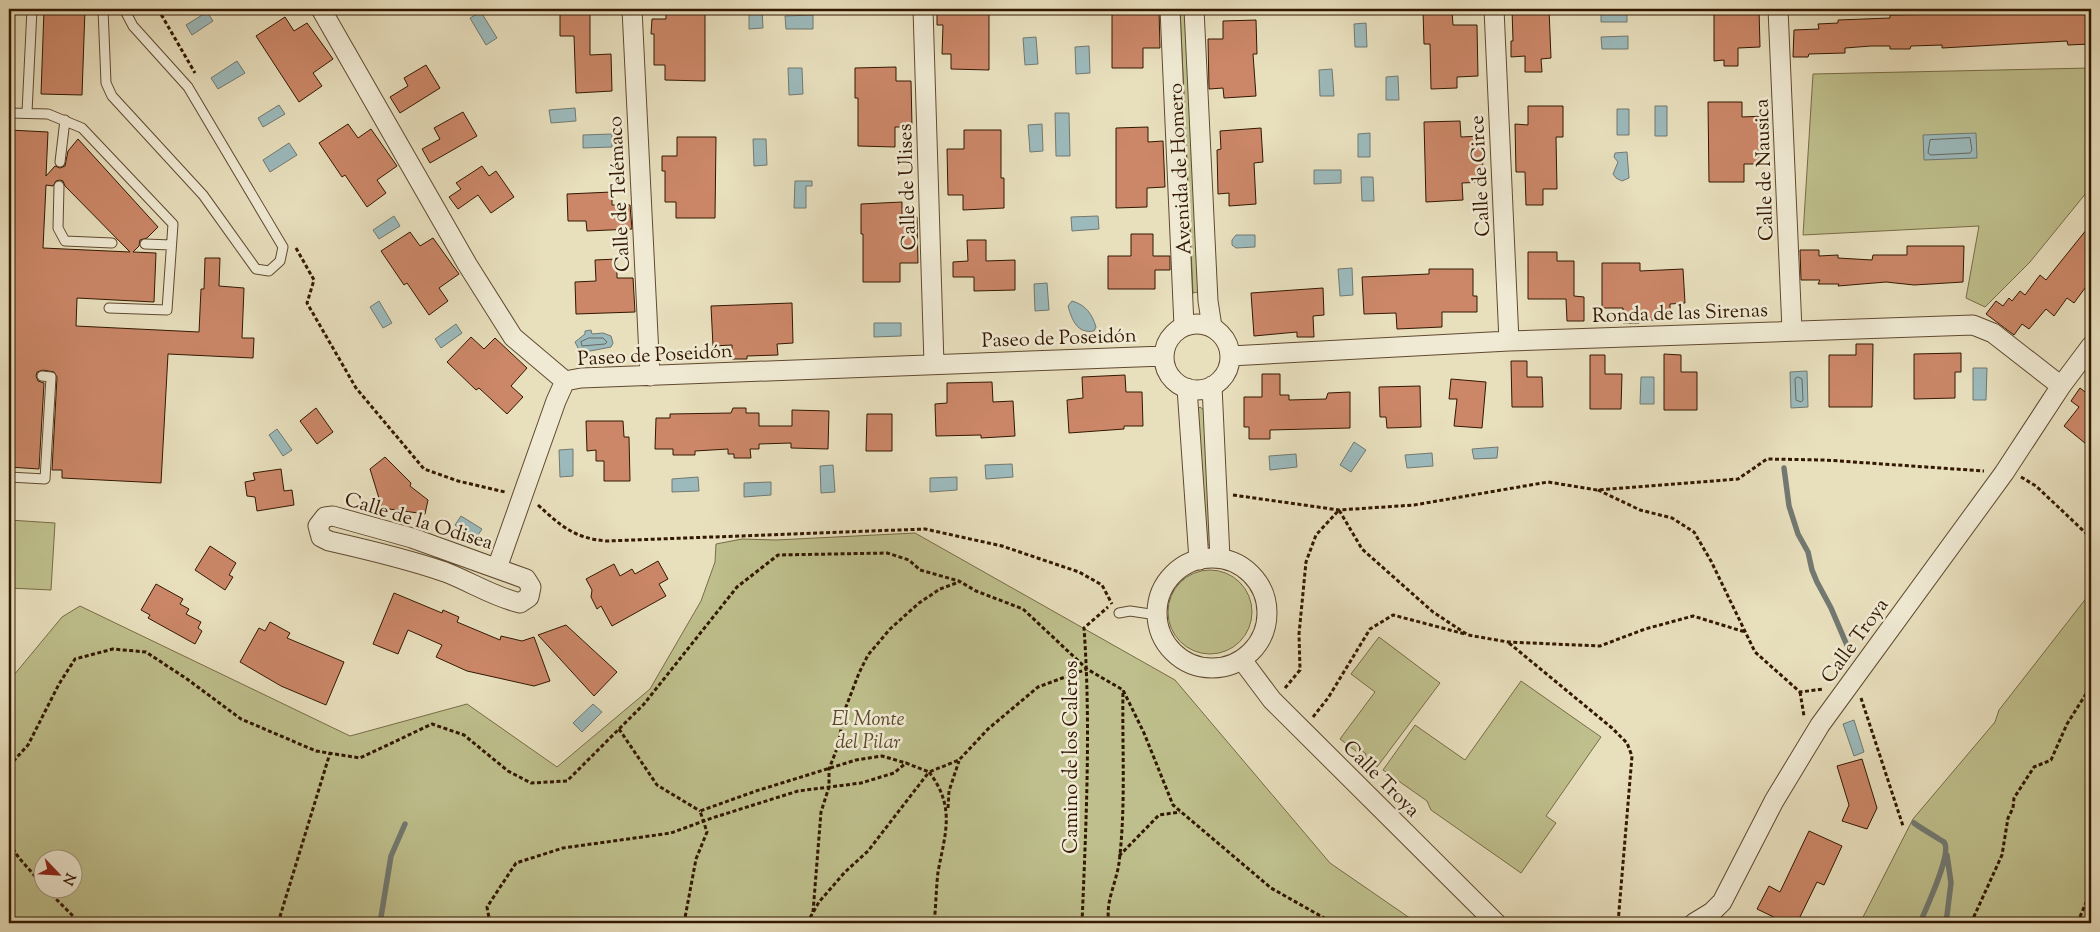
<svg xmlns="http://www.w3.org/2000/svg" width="2100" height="932" font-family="'Sorts Mill Goudy',serif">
	<rect width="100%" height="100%" fill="#e8dfbd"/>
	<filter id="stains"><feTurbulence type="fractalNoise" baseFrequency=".004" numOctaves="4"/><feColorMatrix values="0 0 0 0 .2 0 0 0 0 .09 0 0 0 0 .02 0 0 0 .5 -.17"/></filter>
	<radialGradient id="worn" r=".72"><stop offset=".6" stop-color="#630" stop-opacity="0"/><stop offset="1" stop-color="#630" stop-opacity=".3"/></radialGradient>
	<path fill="#bebf8c" stroke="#786c46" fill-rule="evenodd" d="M1180 9H1186L1198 292 1193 293Z
		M2091 68V187L2030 262 1985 307 1966 298 1979 226 1803 235 1813 74Z
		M1200 407 1204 410 1212 544 1207 545 1197 410Z
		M9 520 55 523 51 590 9 588Z
		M915 533 1175 680 1330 863 1417 923H9V681L62 617 80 606 350 736 467 704 557 767 650 689 701 601 715 562 716 544 742 539 776 540ZM42 860H72V890H42Z
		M1168 612a42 42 0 1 1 84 0a42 42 0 1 1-84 0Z
		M2091 592V923H1860L1913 819 1995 722 1999 710Z
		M1379 637 1440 683 1377 767 1364 757 1366 754 1360 749 1357 752 1340 739 1375 692 1351 674Z
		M1521 681 1601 737 1546 816 1556 823 1521 873 1431 810 1427 801 1383 770 1415 725 1465 760Z"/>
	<path fill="#9cbabc" stroke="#727971" d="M749 9H762L763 28 749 29Z
		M1627 9V22H1601V10Z
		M207 12 213 21 192 35 186 25Z
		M481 12 497 38 486 45 470 18Z
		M813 15V29H786L785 16Z
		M1366 23 1367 47H1355L1354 24Z
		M1628 36V49H1602L1601 37Z
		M1036 37 1038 64 1025 65 1023 38Z
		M1089 46 1090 73 1076 74 1075 47Z
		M237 61 245 73 218 89 211 78Z
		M788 68H802L803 94 789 95Z
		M1332 69 1334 96H1320L1319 70Z
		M1398 76 1399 100H1386V77Z
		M279 105 285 114 263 127 258 118Z
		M1655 106H1667V136H1655Z
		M575 108 576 121 551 123 549 110Z
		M1617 109H1629V135H1617Z
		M1055 113H1069L1070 156H1056Z
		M1042 124 1043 151 1030 152 1028 125Z
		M1370 133V157H1358V134Z
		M1976 133 1977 158 1924 160 1923 135Z
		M612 134V147L583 148V135Z
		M753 139H766L767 165 754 166Z
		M289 143 297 155 270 172 263 160Z
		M1627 152 1629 178 1622 181 1616 178 1613 174 1618 162 1614 157 1615 153Z
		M1314 170H1341V183L1314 184Z
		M1361 177H1373L1374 201H1362Z
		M795 181H812V186H806V208H794Z
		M394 216 400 226 379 239 373 230Z
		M1098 216 1099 229 1072 231 1071 217Z
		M1236 235H1255V247L1236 248 1232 245V240Z
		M1352 268 1353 295 1340 296 1338 269Z
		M1047 283 1049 310 1035 311 1034 284Z
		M379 301 392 323 383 328 370 307Z
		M1072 301C1086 305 1092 314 1096 327L1094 331C1077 334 1072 320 1068 306Z
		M874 323H901V336L874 337Z
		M456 324 462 333 441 348 435 339Z
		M591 330 592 334 603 333 611 336 613 343 611 347 585 352 579 350 575 342 585 334V331Z
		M1973 368H1987L1986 400H1973Z
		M1807 371 1808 407 1791 408 1790 372Z
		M1641 377H1654V404H1640Z
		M277 429 292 450 283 456 269 435Z
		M1354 442 1366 450 1351 472 1340 465Z
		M1498 447 1497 458 1474 459 1472 449Z
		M573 449V476L560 477 559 450Z
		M1432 453 1433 466 1407 468 1405 455Z
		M1296 454 1297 467 1270 470 1269 456Z
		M1012 464 1013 477 986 479 985 465Z
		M833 465 835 492 821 493 820 466Z
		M698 477 699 491 672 492V479Z
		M957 477V490L930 492V478Z
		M771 482V495L744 497V483Z
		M461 516 482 529 476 538 455 525Z
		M593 704 602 712 582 732 573 723Z
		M1854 720 1864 752 1854 756 1843 724Z"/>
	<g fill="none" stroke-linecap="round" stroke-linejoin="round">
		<path stroke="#68695e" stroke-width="1" d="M1970 138 1972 150 1970 153 1931 155 1928 153 1930 140Z
			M589 338H603L607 342 605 344 582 346 581 342Z
			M1798 377 1802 379 1803 400 1801 402 1796 400 1795 379Z"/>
		<path stroke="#727971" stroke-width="5.5" d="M1784 468 1789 506 1798 534 1808 552 1812 570 1817 582 1831 608 1849 650
			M1914 823C1919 827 1941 840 1944 842 1953 853 1925 910 1920 923
			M380 923 391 856 405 824
			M1946 923 1951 883 1947 855"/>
	</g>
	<path fill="#cb8768" stroke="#331801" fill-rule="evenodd" d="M44 9H85L82 95 41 94Z
		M560 9H590V55L611 54 612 91 576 93 574 36H560Z
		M666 9H705V81L665 80V65H654V34H651L652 19H666Z
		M937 9H989V70L951 69V54H942L943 25H937Z
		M1112 9H1159L1160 48H1143V68H1112Z
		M1512 9H1549L1551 58 1541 59 1542 72H1525V56L1511 57V41H1513Z
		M1714 9H1759L1760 47 1738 48V66H1724V60L1714 61Z
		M1978 9H2091L2090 44 2068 45 2067 41 1942 48V45L1911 46 1910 49H1890V46H1871L1845 48V53L1809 54 1808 57H1793L1794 30 1819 29 1818 24 1838 23V20L1890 18V15L1951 14V12L1971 11Z
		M1423 11H1452L1453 25H1477L1478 76 1457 77V88L1431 89 1430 44H1424Z
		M285 17 294 31 307 23 333 59 313 73 322 86 299 102 256 36Z
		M1256 20 1257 54H1253L1256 96 1224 98 1223 88 1209 89 1208 39H1223V21Z
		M426 65 440 88 400 113 390 97 408 86 404 78Z
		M896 67V81H911L912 127H895V147L858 146V98H855V68Z
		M1708 102H1742V117L1765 116V164H1744V182H1709Z
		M1528 106H1563V137H1556L1557 189H1543V205H1526L1525 172H1516L1515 124 1528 125Z
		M463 112 477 136 430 163 422 149 440 139 434 128Z
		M1460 121 1461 137 1481 136 1484 182 1462 183 1463 200 1426 202 1424 122Z
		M348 124 358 138 371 129 397 166 377 180 386 193 367 207 345 175 342 177 319 143Z
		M1148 127V142L1163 141 1165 187 1147 188V207L1116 208V128Z
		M1261 128 1263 162 1254 163 1256 204 1229 206V193L1218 194 1217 150 1221 149 1220 131Z
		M9 130 48 132 46 176 55 166 60 168 65 166 68 151 78 139 158 227 147 238 140 240 139 246 133 252 156 253 154 302 77 298 76 326 199 332 201 289H204L205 258H220L219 286 244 288 242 338H254L253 358 168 354 161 483 62 478V470H52L57 377 54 372 43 370 37 372 36 376 38 381 44 383 39 469 9 467ZM60 180 63 181 65 186 130 252 43 248 46 185 53 186 56 181Z
		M964 130H1001V178H1004V208L963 210V195H948L947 149H964Z
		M677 137H716L715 218H676V202H665V171H662V156H677Z
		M482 166 489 176 496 171 514 197 491 213 478 195 458 209 449 197 461 189 456 183Z
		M612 192V205H630L632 229 587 231 586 221H568L567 194Z
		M902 202V217H917L918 263H900V282H863V234H861V204Z
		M2091 224V280L2074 303 2067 298 2054 316 2046 309 2029 329 2022 324 2014 335 1986 314 1996 301 2003 306 2009 298 2012 301 2020 291 2025 295 2040 275 2046 280Z
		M410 232 420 246 433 238 459 274 439 288 448 301 429 315 407 283 404 285 381 251Z
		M1131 234H1153V256H1170V270H1155V289H1108V256H1131Z
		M967 240H986V261L1015 260V290L974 291V277H953V262L968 261Z
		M1907 246H1964L1963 282 1914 285 1886 282 1838 286 1839 284H1818L1820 280H1801L1800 250H1819V256L1838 255V258L1872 260 1873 255H1907Z
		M1528 252H1557V261H1574V296L1584 297V321H1567L1566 299H1528Z
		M617 259V278H633L635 312 576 314 575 282 596 281 595 260Z
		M1602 263H1640V271L1683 269 1685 303 1670 304V320H1640L1639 323H1623V308H1602Z
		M1429 269H1473V296H1477V312H1442V327L1397 329 1396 313 1364 314 1362 277 1429 274Z
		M1323 288 1324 315 1313 316 1314 337H1297V332L1254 336 1251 293Z
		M792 303 793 343 777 344 778 355 747 356V359H732V345L713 346 711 306Z
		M471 337 484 349 495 338 527 368 511 386 523 397 507 414 479 388 476 390 447 362Z
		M1856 344H1873L1872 407H1829V355H1856Z
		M1961 353V372H1955V398L1914 399V354Z
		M1664 354 1681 355V372H1697V410H1664Z
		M1590 355H1605V374H1622L1621 409H1590Z
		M1511 361H1527V377H1542L1543 407H1512Z
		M1262 374H1280V395H1289V400L1326 399 1328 393 1350 392V428L1270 430V439H1249V427H1244V397H1262Z
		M1125 375 1126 392H1142L1143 426H1124V429L1069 433 1067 400 1083 398 1082 377Z
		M1451 379 1486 382 1482 428 1454 426 1457 399H1449Z
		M992 382 993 402 1013 401 1015 436 981 438V435L936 436 935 404 947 403V383Z
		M1420 386 1421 427 1387 428 1386 417H1380L1379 387Z
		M2080 388 2089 395 2091 392V448L2064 426 2079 407 2071 401Z
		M316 408 333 432 317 444 300 421Z
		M733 408H746V413H759V426H792V410L829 411 828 449 791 448V443L759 444V449H750L751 458H734V454H728V449L695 451V455H673V449H655L656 418H670V414L731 413Z
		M867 414H892V451H866Z
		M586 421H623L624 437H629L630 481H604V461H596V450L587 451Z
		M385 457 411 483 410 486 428 500 425 514 382 508 370 469Z
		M281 469 284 491 292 490 294 505 257 511 255 497 247 496 245 482 255 480 253 473Z
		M210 546 236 563 229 575 233 577 225 590 195 570Z
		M658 561 668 579 659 584 666 596 612 626 601 606 597 609 591 597 592 590 586 579 614 564 620 576 632 569 635 574Z
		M156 584 183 599 180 604 189 609 186 614 201 622 198 628 202 631 195 644 148 618 150 615 141 610Z
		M394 593 442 613 443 610 459 617 457 622 500 640 501 636 522 641 534 637 550 681 534 686 467 671 436 657 442 645 408 630 398 654 373 644Z
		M270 622 290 633 287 638 344 662 326 705 281 686 240 662 259 628 265 631Z
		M566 625 617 672 594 696 538 635Z
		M1862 759 1877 808 1867 829 1842 821 1849 805 1837 766Z
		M1809 831 1842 846 1824 885 1817 882 1797 923H1786L1757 909 1769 886 1780 892Z"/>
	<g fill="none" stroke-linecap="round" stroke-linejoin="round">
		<defs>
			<path id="service" d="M103 9 106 83 112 96 203 195 256 269 269 271 280 261 283 247 188 87 133 26 124 9
				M27 112 32 9
				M9 113 48 114 82 128 173 224 167 310 109 308
				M60 162 65 120
				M59 186 58 228 65 241 112 243
				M145 244 171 245
				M9 477 45 479 51 377 42 376
				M1119 613 1130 611 1157 615"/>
			<path id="minor" d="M321 9 467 264 513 337 565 381 581 378 1164 356
				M632 9 650 376
				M923 9 934 364
				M1170 9 1184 326
				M1194 9 1208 301 1212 327
				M1494 9 1509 341
				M1778 9 1792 330
				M1164 357a33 33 0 1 1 66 0a33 33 0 1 1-66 0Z
				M1230 356 1509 341 1973 325 1993 333 2061 386
				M1212 386 1220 558
				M1187 388 1199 560
				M333 516 412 538 526 579 531 587 529 597 520 603C494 597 471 582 445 572 407 559 369 550 329 541L321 537 318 526 325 517Z
				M1157 613a55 55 0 1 1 110 0a55 55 0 1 1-110 0Z
				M497 568 556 401 565 381
				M1242 660 1272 700 1496 923
				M1694 923 1712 912 1722 902 1774 801 1820 725 2004 473 2061 386 2091 346"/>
		</defs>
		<use href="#service" stroke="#604a30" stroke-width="11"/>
		<use href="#minor" stroke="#604a30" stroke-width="21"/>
		<path stroke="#331801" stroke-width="3" stroke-dasharray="4 2.5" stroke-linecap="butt" d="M158 9 195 73
			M296 248 314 280 307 303 356 388 424 469 458 481 505 492
			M2021 477 2036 486 2091 538
			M1598 490 1640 510 1672 518 1694 532 1711 561 1755 652 1800 692 1824 689
			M1233 495 1339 510 1414 505 1548 482 1597 490 1738 479 1767 459 1825 460 1984 471
			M538 505C561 526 574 538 606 541L925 529 1002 546 1079 572 1102 585 1112 604
			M1509 643 1612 728 1627 743 1632 756 1618 923
			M1285 688 1300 670 1299 634 1306 562 1316 535 1339 510 1362 549 1433 612 1468 635 1508 642 1600 646 1645 629 1693 616 1745 632
			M1800 692 1804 716
			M1861 698 1903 826
			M1313 717 1328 698 1370 629 1393 615 1465 634
			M619 729 657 785 700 811
			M9 766 28 745 59 684 75 659 113 649 146 652 187 679 241 719 316 751 360 758 432 724 464 735 508 771 531 783 567 781 644 704 737 587 778 555 887 553 909 560 920 570 959 581 976 591 1023 609 1087 669 1123 690 1144 733 1173 805 1271 888 1333 923
			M948 808 949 791 959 761
			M9 843 19 858 42 884
			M1119 856 1159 815 1180 812
			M47 890 80 923
			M813 912 821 812 829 787V769L838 746 844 712 859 673 868 655 890 629 919 603 940 589 959 582
			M278 923 330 753
			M490 923 487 907 516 863 563 848 671 833 712 818 798 791 861 783 894 773 906 763 929 772 959 760 988 729 1038 687 1087 669
			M684 923 696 859 707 832 700 811 756 791 856 760 882 756 906 763
			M807 923 819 902 845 872 868 851 929 772C956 807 945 834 938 872 936 889 936 907 934 923
			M1082 923C1086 825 1091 726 1084 628L1108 607
			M1109 923C1105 902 1116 884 1119 863 1126 807 1122 748 1123 690
			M1971 923 2002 855 2008 818 2013 808 2014 798 2034 767 2051 760 2067 724 2091 686
			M2080 923 2079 919 2091 891"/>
		<use href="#service" stroke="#f0ead4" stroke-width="9"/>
		<use href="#minor" stroke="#f0ead4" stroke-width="19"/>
	</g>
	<g text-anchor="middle" stroke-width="5" stroke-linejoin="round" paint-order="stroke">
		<g font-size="20" fill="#331801" stroke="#f0ead4">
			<text transform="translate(1179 169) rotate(-93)" y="7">Avenida de Homero</text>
			<text transform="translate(1763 170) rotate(-92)" y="7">Calle de Nausica</text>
			<text transform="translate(1479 176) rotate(-93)" y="7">Calle de Circe</text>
			<text transform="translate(906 187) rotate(-92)" y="7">Calle de Ulises</text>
			<text transform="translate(618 194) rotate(-93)" y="7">Calle de Telémaco</text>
			<text transform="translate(1680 312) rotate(-2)" y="7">Ronda de las Sirenas</text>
			<text transform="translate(1059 337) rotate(-2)" y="7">Paseo de Poseidón</text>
			<text transform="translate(655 354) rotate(-3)" y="7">Paseo de Poseidón</text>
			<text transform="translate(419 520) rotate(17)" y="7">Calle de la Odisea</text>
			<text transform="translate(1854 640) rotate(-54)" y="7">Calle Troya</text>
			<text transform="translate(1070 757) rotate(-90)" y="7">Camino de los Caleros</text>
			<text transform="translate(1382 778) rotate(45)" y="7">Calle Troya</text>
		</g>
		<g font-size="20" font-style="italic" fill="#5d4a2b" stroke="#f0ead4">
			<text x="868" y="725">El Monte<tspan x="868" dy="23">del Pilar</tspan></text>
		</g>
	</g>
	<rect width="2100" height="932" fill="none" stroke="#e8dfbd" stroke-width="30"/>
	<rect x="10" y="10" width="2080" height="912" fill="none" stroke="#331801" stroke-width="2.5"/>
	<rect x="15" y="15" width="2070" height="902" fill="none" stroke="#331801"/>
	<g transform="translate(58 874) rotate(115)"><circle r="24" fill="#f0ead4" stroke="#a49680"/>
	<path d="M0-4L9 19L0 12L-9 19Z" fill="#8f2418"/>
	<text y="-8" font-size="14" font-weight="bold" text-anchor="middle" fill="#331801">N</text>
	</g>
	<rect width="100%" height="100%" filter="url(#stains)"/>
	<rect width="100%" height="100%" fill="url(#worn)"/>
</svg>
